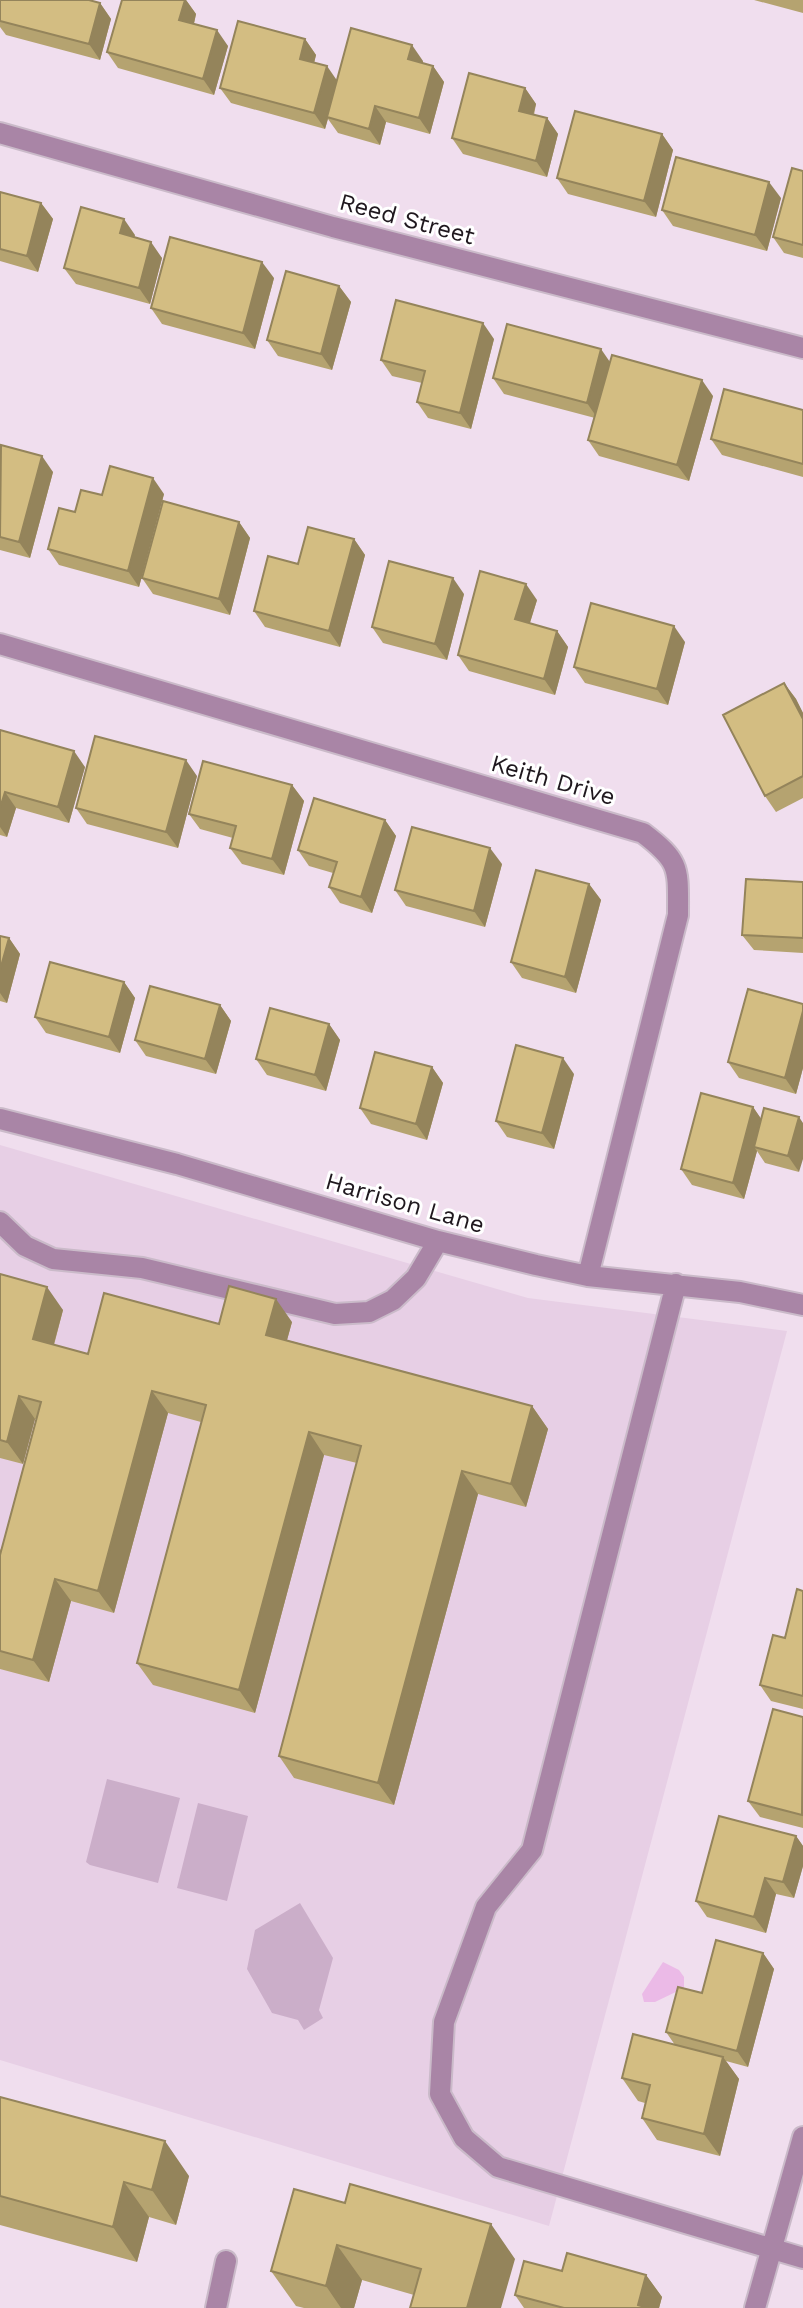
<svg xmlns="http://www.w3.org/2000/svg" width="803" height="2308" font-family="'Work Sans',sans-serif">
	<rect width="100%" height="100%" fill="#f0deee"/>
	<path fill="#e7cfe5" d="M0 1145 528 1298 787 1331 549 2226 0 2060Z"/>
	<path fill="#cbaec9" d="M107 1779 180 1798 158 1883 90 1865 86 1862Z
		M198 1803 248 1816 227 1901 177 1888Z
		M300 1903 333 1958 319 2010 323 2018 304 2030 298 2020 272 2013 247 1969 255 1930Z"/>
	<path fill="#ebbae7" d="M663 1962 679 1970 684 1977V1988L655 2002H644L642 1994Z"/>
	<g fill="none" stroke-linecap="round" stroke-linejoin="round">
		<defs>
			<path id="minor" d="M0 133 333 227 803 348
				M0 644 643 833C681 862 678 868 678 915L588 1276
				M0 1119 177 1164 438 1241 536 1265 588 1276 740 1292 803 1305
				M0 1222 25 1246 53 1259 142 1268 335 1314 369 1312 393 1300 416 1278 438 1241
				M676 1284 532 1850 486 1907 444 2022 440 2094 464 2138 498 2167 803 2258
				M216 2308 226 2261
				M755 2308 803 2137"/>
		</defs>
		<use href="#minor" stroke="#cabac9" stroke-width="24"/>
		<use href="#minor" stroke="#a985a6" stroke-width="20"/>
	</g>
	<path fill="#b5a370" d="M0 0 100 3 111 19 100 60 6 35 0 27Z
		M122 0H186L196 14 194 24 228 46 214 95 118 68 107 52Z
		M754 0H803V13Z
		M305 39 316 55 314 63 337 80 423 61V63L433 66 444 82 430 134 386 122 380 145 338 133 328 119 325 129 231 103 220 88Z
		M525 88 536 104 534 115 547 118 558 134 547 177 463 154 452 138Z
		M662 134 673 150 656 217 568 194 557 178Z
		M803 171V258L784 253 773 237Z
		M0 192 41 203 53 219 38 272 0 261Z
		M781 198 767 251 673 226 662 210Z
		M135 235 134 237 162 258 150 304 76 284 64 268Z
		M274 278 255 349 162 324 151 308Z
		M339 286 351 302 332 370 278 356 267 340Z
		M494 339 471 429 428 418 417 402 422 383 392 376 381 360Z
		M610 362 713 396 689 481 599 456 588 440 595 418 504 394 493 378Z
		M803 410V477L722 455 711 439Z
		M0 448 53 472 30 558 0 550Z
		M164 494 139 587 59 565 48 549 75 512Z
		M239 522 250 538 230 615 153 594 142 578Z
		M354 539 365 555 340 647 265 627 254 611 298 564Z
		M464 594 447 660 383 643 372 627Z
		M537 600 530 623 557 631 568 647 555 695 469 671 458 655Z
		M685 642 668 705 585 683 574 667Z
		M784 683 796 699 803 713V798L776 812 765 796Z
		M0 730 85 767 69 823 16 808 7 837 0 835Z
		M197 776 178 848 87 824 76 808Z
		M292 785 304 801 284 875 242 864 230 848 233 838 200 829 189 814Z
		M385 820 396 836 372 913 340 903 329 887 333 873 309 866 298 850Z
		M502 864 485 927 406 906 395 890Z
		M803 882V953L754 950 742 935Z
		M589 884 601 900 576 993 522 978 511 962Z
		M0 936 9 938 20 954 7 1003 0 1001Z
		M124 982 135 998 120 1053 46 1033 35 1017Z
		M803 1004V1068L796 1094 739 1078 728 1062Z
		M220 1005 231 1021 216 1074 146 1056 135 1040Z
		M329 1024 340 1040 326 1091 267 1075 256 1059Z
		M432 1067 443 1083 427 1140 371 1124 360 1108Z
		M574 1074 554 1149 507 1137 496 1121Z
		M753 1107 761 1119 764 1108 799 1172 765 1163 757 1151 744 1199 692 1185 681 1169Z
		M0 1274 63 1310 54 1345 88 1354 219 1324 292 1322 287 1340 532 1406 548 1429 526 1507 478 1494 394 1805 294 1778 279 1756 357 1463 324 1455 255 1713 153 1685 137 1663 201 1422 168 1413 114 1613 71 1601 49 1682 0 1669V1549L1 1550 36 1419H35L23 1464 0 1458Z
		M803 1591V1709L771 1701 760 1685 785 1638Z
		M803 1717V1828L760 1817 748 1801Z
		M796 1836 803 1846V1866L794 1898 776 1894 766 1933 707 1917 696 1901Z
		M763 1953 774 1969 748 2067 726 2061 739 2079 720 2156 657 2140 642 2118 645 2103 638 2101 622 2078 675 2045 666 2032 702 1993Z
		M0 2097 189 2176 176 2225 149 2217 137 2262 0 2225Z
		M294 2189 515 2259 414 2295 362 2280 354 2308H304L296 2306 271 2271Z
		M562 2271 646 2275 662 2297 659 2308H524L515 2295Z"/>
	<path fill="#94845b" d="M185 0H186L196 14 191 36 179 20Z
		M100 3 111 19 100 60 89 44Z
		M217 30 228 46 214 95 203 79Z
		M305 39 316 55 311 75 300 59Z
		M412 45 423 61 419 75 408 59Z
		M327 66 338 82 325 129 314 113Z
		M433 66 444 82 430 134 419 118Z
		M525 88 536 104 530 127 519 111Z
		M375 106 386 122 380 145 369 129Z
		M547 118 558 134 547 177 536 161Z
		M662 134 673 150 656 217 644 201Z
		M769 182 781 198 767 251 755 235Z
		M41 203 53 219 38 272 27 256Z
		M124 219 135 235 131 249 120 233Z
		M151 242 162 258 150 304 139 288Z
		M262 262 274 278 255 349 243 333Z
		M339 286 351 302 332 370 321 354Z
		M483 323 494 339 471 429 460 413Z
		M601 349 612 365 598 419 587 403Z
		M702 380 713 396 689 481 677 465Z
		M42 456 53 472 30 558 19 542Z
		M153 478 164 494 139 587 128 571Z
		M239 522 250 538 230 615 219 599Z
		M354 539 365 555 340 647 329 631Z
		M453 578 464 594 447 660 435 644Z
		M526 584 537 600 526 635 515 619Z
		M674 626 685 642 668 705 657 689Z
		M557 631 568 647 555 695 544 679Z
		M784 683 796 699 803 713V719Z
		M74 751 85 767 69 823 58 807Z
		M186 760 197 776 178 848 166 832Z
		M292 785 304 801 284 875 272 859Z
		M5 792 16 808 7 837 0 827V808Z
		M385 820 396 836 372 913 361 897Z
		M490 848 502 864 485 927 474 911Z
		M589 884 601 900 576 993 565 977Z
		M9 938 20 954 7 1003 0 993V970Z
		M124 982 135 998 120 1053 109 1037Z
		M220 1005 231 1021 216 1074 205 1059Z
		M803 1011V1068L796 1094 785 1078Z
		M329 1024 340 1040 326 1091 315 1075Z
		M563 1058 574 1074 554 1149 542 1133Z
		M432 1067 443 1083 427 1140 416 1124Z
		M753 1107 764 1123 754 1147 757 1151 744 1199 733 1183Z
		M799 1117 803 1123V1159L799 1172 788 1156Z
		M47 1287 63 1310 49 1362 33 1339Z
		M276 1299 292 1322 282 1358 266 1335Z
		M152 1391 168 1413 114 1613 98 1591Z
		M19 1396 35 1419 23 1464 7 1442Z
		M532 1406 548 1429 526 1507 511 1484Z
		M309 1432 324 1455 255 1713 239 1690Z
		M462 1471 478 1494 394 1805 378 1783Z
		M55 1579 71 1601 49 1682 33 1660Z
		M796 1836 803 1846V1866L794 1898 783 1882Z
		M765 1878 776 1894 766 1933 754 1917Z
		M763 1953 774 1969 748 2067 737 2051Z
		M723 2057 739 2079 720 2156 704 2134Z
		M165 2141 189 2176 176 2225 152 2190Z
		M124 2182 149 2217 137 2262 113 2227Z
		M491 2224 515 2259 501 2308H467Z
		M337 2245 362 2280 354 2308H341L326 2286Z
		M646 2275 662 2297 659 2308H640L638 2305Z"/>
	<path fill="#d3bd82" stroke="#94845b" stroke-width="2" d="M0 0H89L100 3 89 44 0 21Z
		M122 0H185L179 20 217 30 203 79 107 52Z
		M238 21 305 39 300 59 327 66 314 113 220 88Z
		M351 28 412 45 408 59 433 66 419 118 375 106 369 129 327 117Z
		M469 73 525 88 519 111 547 118 536 161 452 138Z
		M575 111 662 134 644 201 557 178Z
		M676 157 769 182 755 235 662 210Z
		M792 168 803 171V245L773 237Z
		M0 192 41 203 27 256 0 249Z
		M81 207 124 219 120 233 151 242 139 288 64 268Z
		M170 237 262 262 243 333 151 308Z
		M286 271 339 286 321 354 267 340Z
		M396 300 483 323 460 413 417 402 425 371 381 360Z
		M507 324 601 349 587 403 493 378Z
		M612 355 702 380 677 465 588 440Z
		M724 389 803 410V464L711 439Z
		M1 445 42 456 19 542 0 537Z
		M110 466 153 478 128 571 48 549 59 508 75 512 81 490 102 495Z
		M163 501 239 522 219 599 142 578Z
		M308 527 354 539 329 631 254 611 268 556 298 564Z
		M389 561 453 578 435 644 372 627Z
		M480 571 526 584 515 619 557 631 544 679 458 655Z
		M591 603 674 626 657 689 574 667Z
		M784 683 803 719V776L765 796 723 715Z
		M0 730 74 751 58 807 5 792 0 808Z
		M95 736 186 760 166 832 76 808Z
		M203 761 292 785 272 859 230 848 236 826 189 814Z
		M314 798 385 820 361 897 329 887 337 862 298 850Z
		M412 827 490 848 474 911 395 890Z
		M536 870 589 884 565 977 511 962Z
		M746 879 803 882V938L742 935Z
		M0 936 9 938 0 970Z
		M50 962 124 982 109 1037 35 1017Z
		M150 986 220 1005 205 1059 135 1040Z
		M748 989 803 1004V1011L785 1078 728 1062Z
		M270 1008 329 1024 315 1075 256 1059Z
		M516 1045 563 1058 542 1133 496 1121Z
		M375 1052 432 1067 416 1124 360 1108Z
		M701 1093 753 1107 733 1183 681 1169Z
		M764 1108 799 1117 788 1156 754 1147Z
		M0 1274 47 1287 33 1339 88 1354 104 1293 219 1324 229 1286 276 1299 266 1335 532 1406 511 1484 462 1471 378 1783 279 1756 361 1446 309 1432 239 1690 137 1663 206 1405 152 1391 98 1591 55 1579 33 1660 0 1651V1555L41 1402 19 1396 7 1442 0 1440Z
		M797 1589 803 1591V1696L760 1685 773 1635 785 1638Z
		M773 1709 803 1717 802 1815 748 1801Z
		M719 1816 796 1836 783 1882 765 1878 754 1917 696 1901Z
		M716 1940 763 1953 737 2051 666 2032 678 1987 702 1993Z
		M633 2034 723 2057 704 2134 642 2118 650 2085 622 2078Z
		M0 2097 165 2141 152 2190 124 2182 113 2227 0 2196Z
		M350 2184 491 2224 467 2308H410L421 2269 337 2245 326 2286 271 2271 294 2189 345 2203Z
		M567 2253 646 2275 638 2305 648 2308H564L515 2295 524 2261 562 2271Z"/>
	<g text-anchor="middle" stroke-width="6" stroke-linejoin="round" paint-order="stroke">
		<g font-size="24" fill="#1f181e" stroke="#fff">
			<text transform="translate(407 219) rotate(15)" y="8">Reed Street</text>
			<text transform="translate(553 780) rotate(16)" y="8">Keith Drive</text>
			<text transform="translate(405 1203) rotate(16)" y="8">Harrison Lane</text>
		</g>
	</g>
</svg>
